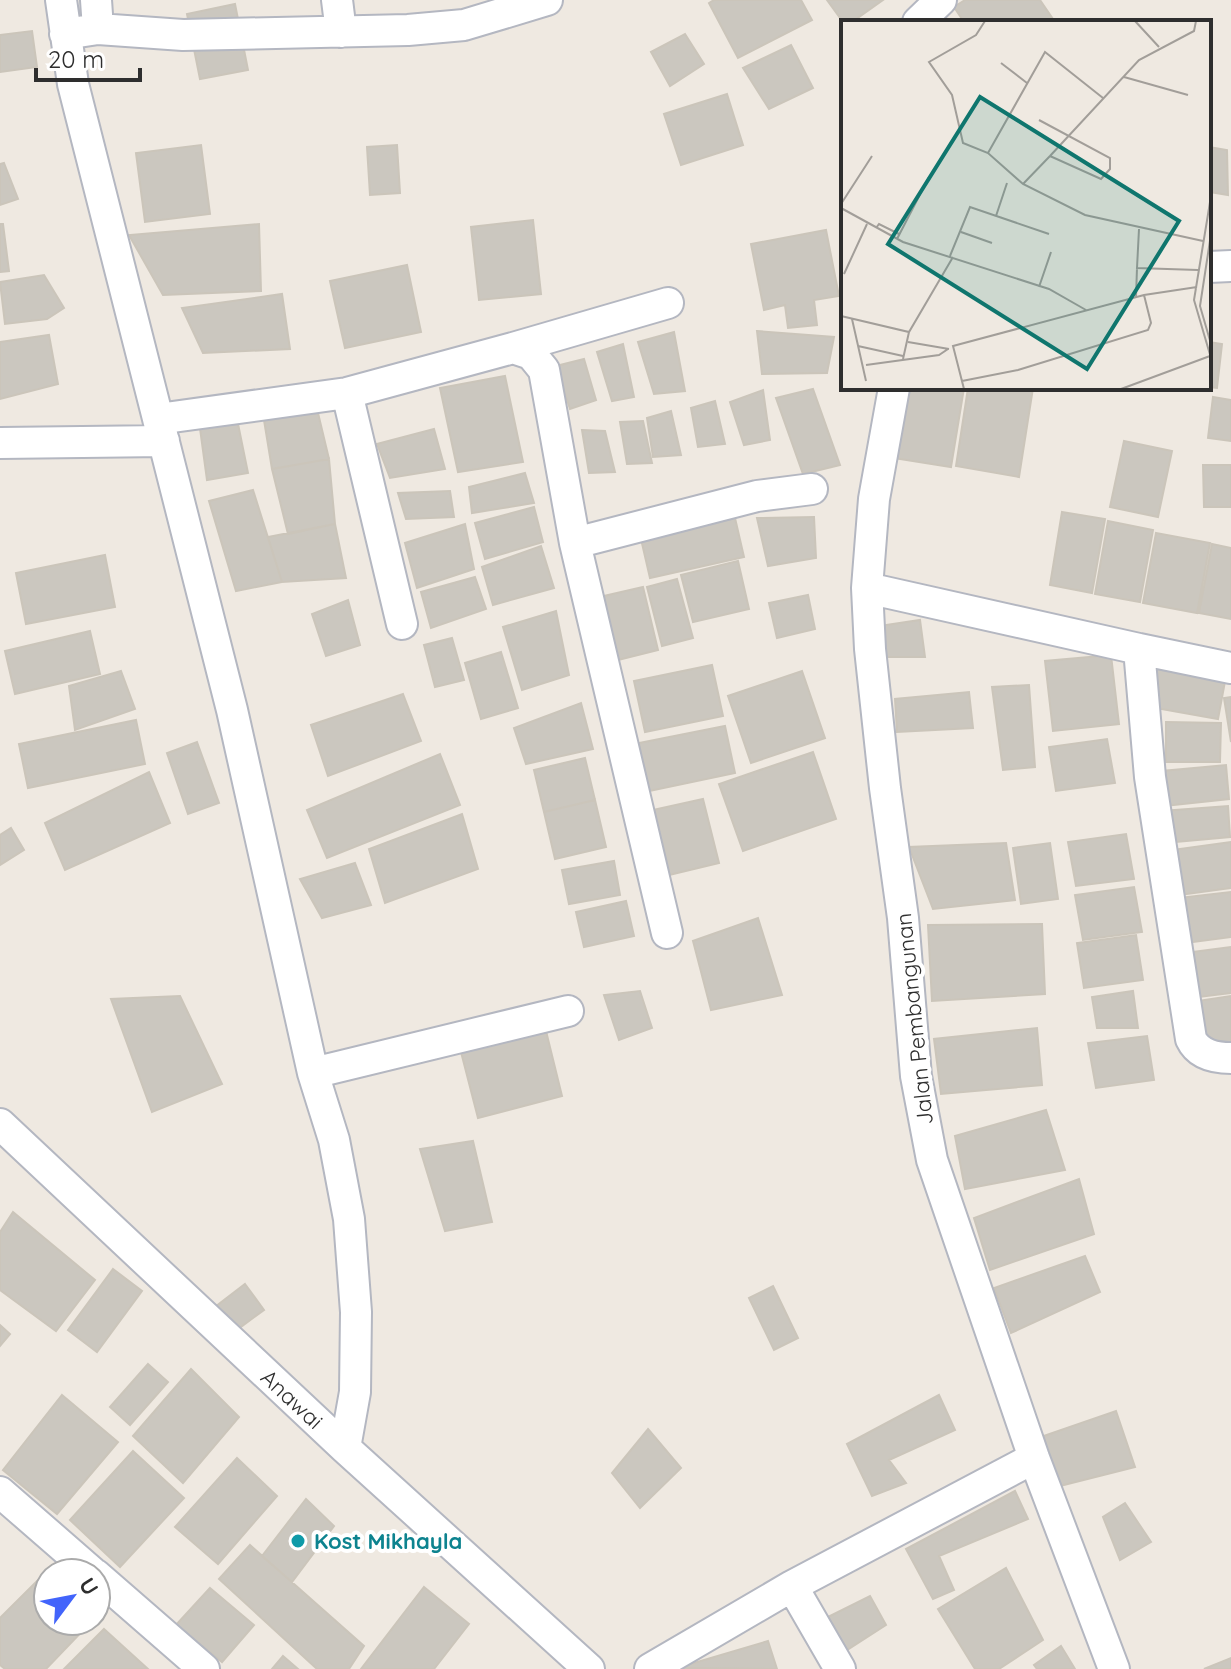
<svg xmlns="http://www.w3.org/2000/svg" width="1231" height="1669" font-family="Quicksand,sans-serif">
	<rect width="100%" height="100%" fill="#efe9e1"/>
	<path fill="#cbc7bf" stroke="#cbc5ba" stroke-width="2" d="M714 0H801L812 20 738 58 709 3Z
		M827 0H883L852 22H843Z
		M965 0H1040L1055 22H964L954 7Z
		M235 4 248 70 200 79 187 14Z
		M32 31 37 67 0 72V35Z
		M685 34 704 64 670 86 651 52Z
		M791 45 813 88 769 109 743 68Z
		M727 94 743 145 681 165 664 114Z
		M201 145 210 214 145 222 136 153Z
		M397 145 400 193 370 195 367 147Z
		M1209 147 1227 150 1228 195 1209 192Z
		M4 163 18 199 0 205V164Z
		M533 220 541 294 479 300 471 227Z
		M0 224H3L9 271 0 272Z
		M259 224 261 291 163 295 129 235Z
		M826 230 839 296 814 300 817 325 788 328 785 305 764 310 751 244Z
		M407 265 421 332 345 348 330 281Z
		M44 275 64 308 47 319 5 324 0 282Z
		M282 294 290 349 203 353 182 308Z
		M757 331 834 337 827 373 762 374Z
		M674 332 685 391 654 394 638 342Z
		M49 335 58 384 0 399V342Z
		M1209 342 1222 344 1217 388 1209 387Z
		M623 344 634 397 612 401 597 352Z
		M584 359 596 400 570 409 556 366Z
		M505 376 523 462 458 472 440 388Z
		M899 388H964L951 467 887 457Z
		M968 388H1033L1019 477 956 466Z
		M813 389 840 465 803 474 776 398Z
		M763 390 770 440 744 445 730 402Z
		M1213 397 1231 400V441L1208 438Z
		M715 401 725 444 698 447 691 408Z
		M671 411 681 455 653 457 647 418Z
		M318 413 329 459 272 469 264 420Z
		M236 414 248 473 207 480 199 421Z
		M643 421 652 463 627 464 620 422Z
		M434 429 445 469 390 478 377 444Z
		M582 430 605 431 615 472 589 473Z
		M1124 441 1172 451 1158 517 1110 507Z
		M329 459 335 524 288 534 272 469Z
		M1203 465H1231V507H1204Z
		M525 473 534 503 472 513 469 487Z
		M253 490 282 582 236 591 209 501Z
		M450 491 454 517 406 519 398 493Z
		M534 507 543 542 485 559 475 523Z
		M1062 512 1105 519 1092 593 1050 585Z
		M814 517 816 558 768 566 757 518Z
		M735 518 744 557 650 578 641 539Z
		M1108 521 1153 530 1140 602 1095 594Z
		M335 524 346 578 282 582 268 537Z
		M465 524 474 569 417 588 405 543Z
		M1156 533 1210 543 1197 613 1143 603Z
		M1212 544 1231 548V619L1199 613Z
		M541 546 554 588 493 605 482 567Z
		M105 555 115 607 26 624 16 573Z
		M738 561 749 609 693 622 681 575Z
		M475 577 486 609 431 628 421 592Z
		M677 579 693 638 662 646 647 587Z
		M643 587 658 650 610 662 595 598Z
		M808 595 815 629 777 638 769 603Z
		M348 600 360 645 326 656 312 614Z
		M556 611 569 675 522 690 503 627Z
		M920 620 925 657H884L879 626Z
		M90 631 100 674 15 694 5 651Z
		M452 638 464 680 435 687 424 645Z
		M501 652 518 708 481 719 465 663Z
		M1111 655 1119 724 1053 731 1045 661Z
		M1158 664 1226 676 1218 719 1150 707Z
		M712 665 723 716 645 732 634 681Z
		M121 671 135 709 75 730 69 686Z
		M802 671 825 738 751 763 728 696Z
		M1029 685 1035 767 1003 770 992 687Z
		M969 692 973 728 897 732 895 699Z
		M403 694 421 741 328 776 311 725Z
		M1231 697V742L1224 698Z
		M581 703 593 749 526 764 514 728Z
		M136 720 145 764 28 788 19 744Z
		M1166 722 1221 723 1220 762H1166Z
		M725 726 735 773 649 791 639 743Z
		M1107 739 1115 783 1056 791 1049 747Z
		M197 742 219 803 188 814 167 753Z
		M813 752 836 819 743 851 719 784Z
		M440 754 460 805 327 858 307 810Z
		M585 758 595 800 544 812 534 770Z
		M1226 765 1229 799 1165 806 1162 771Z
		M149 772 170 823 65 870 45 823Z
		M703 799 719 863 669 875 653 810Z
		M595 800 606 847 555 859 544 812Z
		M1228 806 1230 837 1165 843 1162 811Z
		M462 814 478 869 385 903 369 849Z
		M11 828 24 850 0 865V835Z
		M1126 834 1134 879 1076 886 1068 842Z
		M1231 842V888L1180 895 1172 850Z
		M1006 843 1015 900 933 909 909 847Z
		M1050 843 1058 899 1021 904 1013 848Z
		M614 861 620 895 569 904 562 870Z
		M355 863 371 905 322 918 300 879Z
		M1134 887 1142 932 1083 940 1075 895Z
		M1231 892V937L1186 943 1178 898Z
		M626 901 634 936 584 947 576 912Z
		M758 918 782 995 711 1010 693 941Z
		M1042 924 1045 994 932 1001 928 925Z
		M1136 935 1143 980 1084 988 1077 943Z
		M1231 947V993L1191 998 1184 953Z
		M640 991 652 1028 619 1040 604 995Z
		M1133 991 1138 1028H1097L1092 997Z
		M180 996 222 1084 152 1112 111 999Z
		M1231 996V1042L1199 1046 1191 1002Z
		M1037 1028 1042 1085 941 1094 934 1039Z
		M546 1031 562 1096 478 1118 461 1052Z
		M1147 1036 1154 1080 1096 1088 1088 1043Z
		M1046 1110 1065 1170 965 1189 955 1136Z
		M473 1141 492 1222 445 1231 420 1149Z
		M1079 1179 1094 1234 990 1270 974 1218Z
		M13 1212 95 1280 56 1331 0 1290V1232Z
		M1085 1256 1100 1292 1011 1333 994 1288Z
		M113 1269 142 1291 97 1352 68 1330Z
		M245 1284 264 1310 234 1332 215 1307Z
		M773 1286 798 1338 774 1350 749 1298Z
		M0 1325 10 1334 0 1346Z
		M148 1364 168 1382 130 1425 110 1407Z
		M191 1369 239 1417 183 1483 133 1436Z
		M62 1395 118 1442 57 1514 3 1470Z
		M939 1395 955 1430 889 1460 906 1483 872 1496 847 1444Z
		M1116 1411 1135 1467 1052 1488 1041 1437Z
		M648 1429 681 1468 640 1508 612 1473Z
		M133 1451 184 1498 120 1567 70 1520Z
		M237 1458 277 1496 218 1564 175 1527Z
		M1015 1491 1028 1519 939 1556 954 1590 933 1599 906 1549Z
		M306 1499 334 1526 292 1582 262 1556Z
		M1125 1503 1151 1542 1120 1560 1103 1517Z
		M250 1545 364 1646 349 1669H317L219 1579Z
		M1006 1568 1043 1640 999 1669H975L938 1609Z
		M38 1580 48 1588V1621H92L46 1669H5L0 1665V1618Z
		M424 1587 469 1624 434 1669H361Z
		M210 1588 254 1625 222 1662 176 1625Z
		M870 1596 886 1625 847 1650 828 1617Z
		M104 1629 148 1669H64Z
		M768 1641 777 1669 677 1668Z
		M1061 1646 1075 1669H1037L1034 1665Z
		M283 1656 298 1669H272Z
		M1231 1658V1669H1204Z"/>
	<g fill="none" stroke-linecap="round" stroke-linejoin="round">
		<defs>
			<path id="minor" d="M61 0 73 84 232 710 313 1073 334 1140 349 1219 356 1312 355 1392 345 1448
				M96 0 98 29
				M337 0 341 32
				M918 22 941 0
				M65 34 98 29 183 35 408 30 464 25 547 0
				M1209 267 1231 266
				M513 348 668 303
				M894 388 874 499 867 588 870 649 885 788 903 918 916 1076 932 1160 1034 1458 1114 1669
				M347 393 402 624
				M158 419 347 393 513 348 531 354 544 370 575 543 667 933
				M0 443 164 441
				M575 543 757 496 812 489
				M867 588 1139 649 1150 777 1191 1039C1198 1054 1214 1058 1231 1058
				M1139 649 1231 668
				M313 1073 568 1011
				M0 1124 345 1448 589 1669
				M0 1492 93 1573
				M96 1575 204 1669
				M650 1669 792 1586
				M840 1669 792 1586 1034 1458"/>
		</defs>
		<use href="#minor" stroke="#b4b7c1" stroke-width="34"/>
		<use href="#minor" stroke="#fff" stroke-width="30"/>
	</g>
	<circle fill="#0f9aa8" stroke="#fff" stroke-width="3" cx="298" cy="1541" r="8"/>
	<g text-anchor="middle" stroke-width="8" stroke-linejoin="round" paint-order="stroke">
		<g font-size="22" fill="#2e2e2e" stroke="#fff">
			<text transform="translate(914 1019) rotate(-96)" y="8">Jalan Pembangunan</text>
			<text transform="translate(292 1399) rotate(43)" y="8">Anawai</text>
		</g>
		<g font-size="22" font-weight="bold" fill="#0d838f" stroke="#fff" text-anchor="start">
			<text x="314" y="1549">Kost Mikhayla</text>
		</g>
	</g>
	<g transform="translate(841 20)">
		<rect width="370" height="370" fill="#efe9e1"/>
		<path fill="none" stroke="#a29e99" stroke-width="2" d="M144 1 135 15 88 42 111 75 122 123 147 133 182 164 244 195 362 221M294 1 318 27M160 43 186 63M283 57 347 75M147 133 204 32 262 78M209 136 298 40 353 11 355 1M182 164 209 136 260 159 269 149V138L198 100M370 176 353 280 370 338M0 184 31 136M0 188 62 222 208 269 245 290M155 196 166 163M35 208 38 204 58 214M298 209 296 248 357 250M120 212 151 223M56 219 88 157M109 236 129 187 208 214M3 254 26 204M198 267 210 232M295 277 296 248M0 296 68 312 112 237M11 299 25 361M67 322 108 329M370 324 359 286 370 214M17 326 62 336M62 339 68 312M25 345 98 335 107 329M121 361 177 350 307 310 310 303 303 275M123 369 112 326 303 275 356 267M280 369 369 336"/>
		<path fill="#0f766e" fill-opacity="0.15" stroke="#0f766e" stroke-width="4" d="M139 77 338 201 246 349 47 224Z"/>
		<rect width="370" height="370" fill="none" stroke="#2e2e2e" stroke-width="4"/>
	</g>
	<g transform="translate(72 1597) rotate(58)"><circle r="38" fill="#ffffff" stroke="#ababab" stroke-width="2"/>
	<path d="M0-6L14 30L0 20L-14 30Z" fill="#4264fb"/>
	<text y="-12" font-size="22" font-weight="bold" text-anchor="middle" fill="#2e2e2e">U</text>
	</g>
	<path d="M36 68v12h104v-12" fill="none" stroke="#2e2e2e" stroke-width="4"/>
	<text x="48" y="68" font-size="24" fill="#2e2e2e" stroke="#ffffff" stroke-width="6" paint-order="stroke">20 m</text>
</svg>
